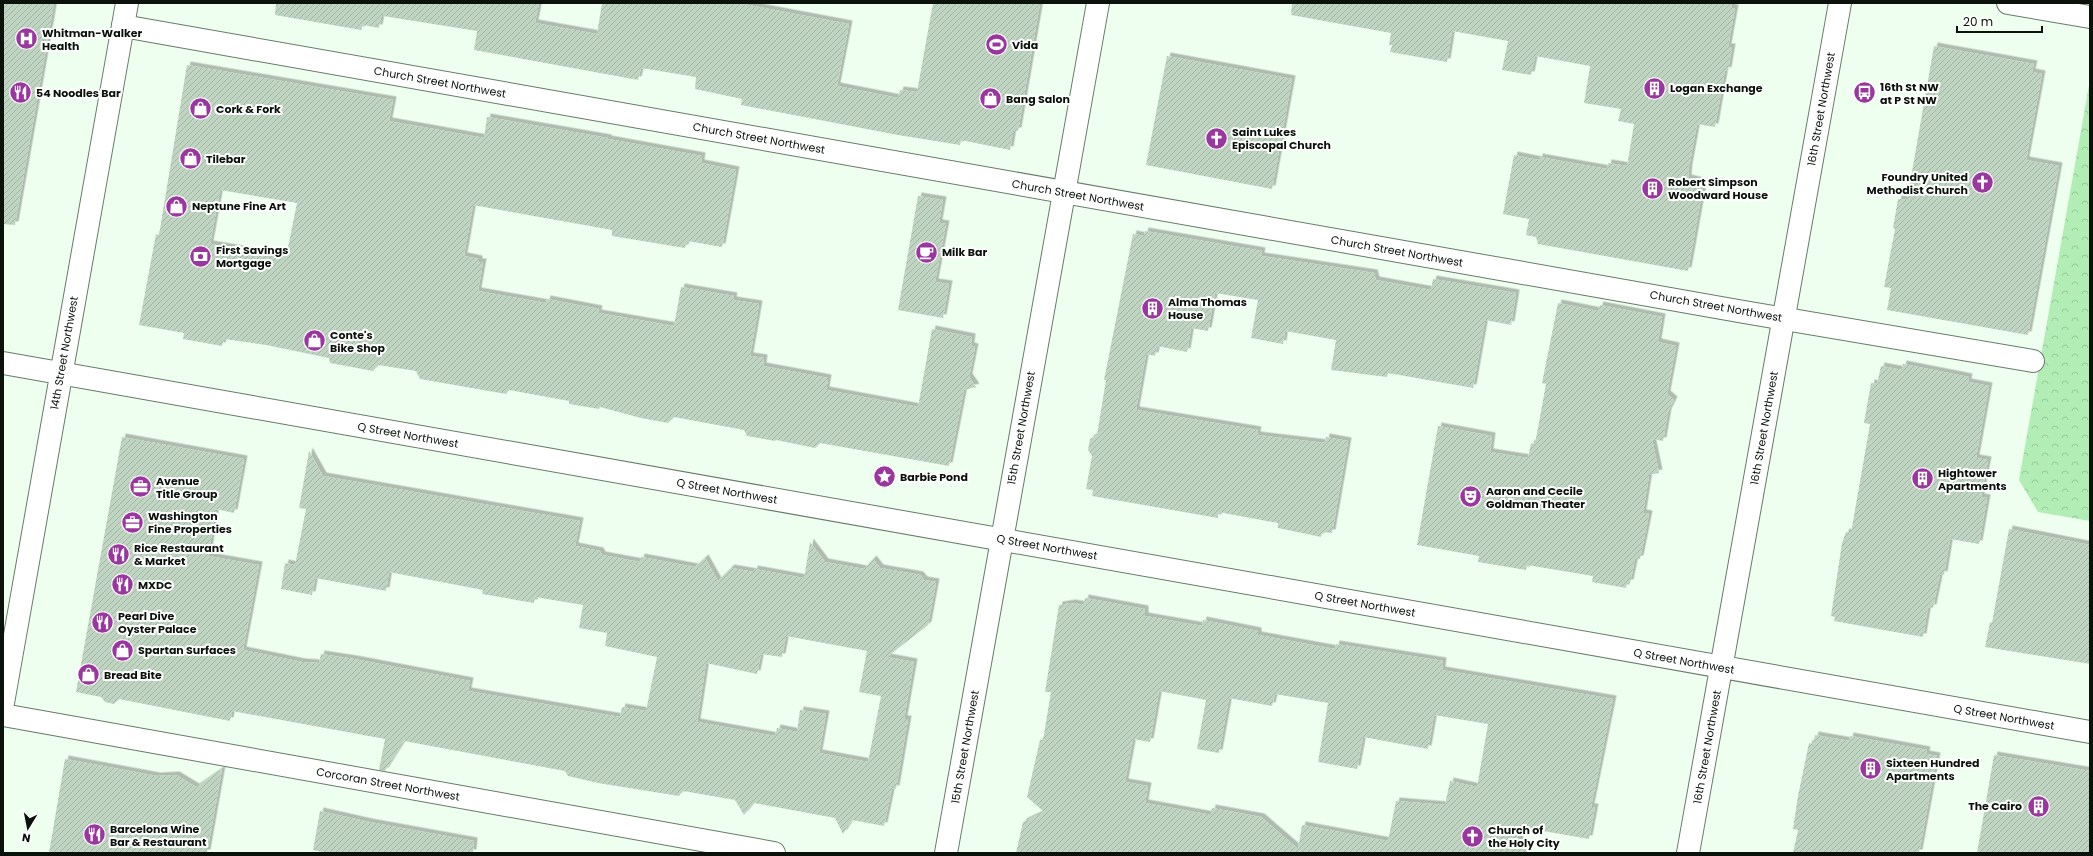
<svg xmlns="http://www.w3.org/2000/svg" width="2093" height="856" font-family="Poppins,sans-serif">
	<defs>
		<pattern id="park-crowns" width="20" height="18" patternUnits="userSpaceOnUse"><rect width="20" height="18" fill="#b1edb5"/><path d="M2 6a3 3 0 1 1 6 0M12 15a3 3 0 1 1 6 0" fill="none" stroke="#97ca9a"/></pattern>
		<pattern id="building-hatch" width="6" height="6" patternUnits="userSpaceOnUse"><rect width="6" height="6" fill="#c0d5c1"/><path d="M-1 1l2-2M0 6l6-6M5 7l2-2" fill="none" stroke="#a4b6a5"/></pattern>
		<filter id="shadow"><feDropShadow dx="3.5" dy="-3.5" stdDeviation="0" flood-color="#0004"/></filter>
	</defs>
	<rect width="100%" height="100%" fill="#eeffef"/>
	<path fill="url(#park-crowns)" d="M2090 80V521L2038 512 2019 480Z"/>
	<path fill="url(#building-hatch)" fill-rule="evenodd" filter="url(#shadow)" d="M3 3H54L15 225 3 224Z
		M276 3H384L379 28 363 25 361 30 275 15Z
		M384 3H539L535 23 597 34 602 3H737L849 24 837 86 898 98 900 90 917 92 933 3H1040L1018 131H1013L1010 150 961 140 960 145 898 135 741 105 742 99 695 89 696 77 641 68 638 80 474 50 477 31 383 16Z
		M1292 3H1732V8H1735L1728 47H1732L1728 71 1725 70 1715 127 1697 124 1689 167 1688 178 1704 182 1688 271 1538 244 1536 237 1526 235 1529 219 1503 214 1514 155 1539 160V157L1607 169 1608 163 1627 166 1634 124 1618 121 1621 109 1584 103 1590 66 1535 56 1531 75 1502 70 1508 41 1452 31 1447 62 1390 52 1392 45H1389L1391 33 1291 15Z
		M1934 46 2034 64 2032 72 2042 74 2026 160 2059 166 2028 335 1887 310 1891 288 1884 287 1895 229 1893 228 1898 199 1907 200Z
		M1167 56 1292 79 1272 189 1146 165Z
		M187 65 393 100 389 121 484 138 487 117 608 138V139L702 156 701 163 736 170 722 247 687 241 685 248 612 236V230L473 205 464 256 479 259V262H483L478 291 546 303 547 299 599 309 598 313 674 326 681 287 734 296 733 300 759 304 750 356 764 358 763 366 828 378 826 390 918 407 932 329 972 337 971 346 975 347 969 377 976 387 964 390 949 466 820 443 815 448 776 440 775 441 747 436 744 430 674 417 668 423 641 418 600 407 599 409 569 404V401L509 390 506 394 420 379 416 371 378 365 373 371 330 363 329 358 266 345 224 339 222 346 183 339 184 333 139 325 156 234 159 235ZM220 190 297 203 286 257 210 244Z
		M918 196 943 200 939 223 946 224 935 282 949 284 943 318 898 310Z
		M1145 231 1262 251 1261 256 1374 273 1376 280 1431 290 1433 279 1516 293 1511 325 1485 320 1473 388 1388 373 1387 377 1331 370 1336 340 1285 331 1283 344 1251 338 1258 300 1215 293 1208 331 1191 328 1187 352 1157 346 1155 356 1146 354 1136 410 1258 430 1257 435 1325 443 1326 437 1348 441 1332 533 1322 532 1321 537 1278 528V523L1218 512V518L1092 496 1093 490 1086 489 1092 456 1088 450 1090 439 1097 435 1106 380H1104L1133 234 1144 236Z
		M1558 303 1598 311 1600 305 1662 317 1658 342 1676 346 1667 394 1674 400 1668 412 1663 441 1652 439 1659 473 1649 475 1643 513 1649 514 1640 559H1635L1630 583H1627L1626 588 1592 582 1593 576 1527 565 1526 570 1478 562 1479 556 1417 545 1438 426 1492 436 1490 452 1528 458 1531 443 1535 444 1546 384 1542 383Z
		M1903 364 1969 377 1968 382 1989 386 1976 458 1988 460 1981 497 1987 498 1979 544 1950 539 1944 575 1940 574 1933 608 1928 607 1923 637 1834 621 1835 617 1831 616 1842 543 1846 532 1851 533 1870 424 1864 423 1871 383 1877 384 1881 366 1902 370Z
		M122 437 244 459 234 513 216 509 208 556 259 565 243 650 302 662 319 663 321 654 354 659 470 681 468 691 620 717 622 707 646 711 657 657 605 646 607 633 579 628 583 605 535 597 534 603 482 594 483 590 389 572 386 591 315 578 312 595 281 589 285 563 295 565 306 509 299 508 309 451 323 476 580 521 575 546 600 551 602 555 640 562 641 557 695 567 705 558 718 581 731 568 754 572V569L804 578 810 542 825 562 864 569 873 559 880 568 920 575 924 580 936 582 928 625 887 657 914 662 904 719H908L896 789 892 788 884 826 852 820 843 834 835 818 754 803 744 815 735 800 683 791 679 796 598 783 568 776 565 771 404 741 385 771 379 770 385 739 232 711 230 721 119 699 114 704 105 702 101 697 76 692ZM786 636 867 651 859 692 881 696 868 762 819 753 826 714 800 710 797 732 777 728 775 736 697 722 706 663 757 674 761 654 782 657Z
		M2009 529 2090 545V664L1985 647 1990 622 1992 623Z
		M1085 598 1145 609V616L1202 626 1203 620 1258 631V635L1335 649 1336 644 1443 661 1442 670 1613 699 1591 807H1595L1589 839 1509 825 1529 853H1016L1023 822 1044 812 1027 797 1040 740H1043L1051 692H1045L1059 605 1072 603 1084 605ZM1159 691 1206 700 1197 749 1219 753 1229 698 1272 706 1275 694 1328 703 1318 762 1357 769 1363 737 1428 749 1434 715 1488 724 1477 787 1450 781 1445 805 1396 801 1388 841 1302 825 1298 849 1261 817 1212 808 1211 815 1145 803 1148 786 1125 782 1133 739 1150 742Z
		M1815 735 1849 741 1850 736 1927 750 1926 754 1937 756 1919 853H1793L1798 830 1793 829 1798 796 1809 743 1813 744Z
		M1994 755 2090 771V853H1977Z
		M65 759 157 776 176 775 196 787 222 769 207 853H49Z
		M320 811 369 822 474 841 473 853H327L313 850Z"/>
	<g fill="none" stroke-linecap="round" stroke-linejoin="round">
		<defs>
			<path id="minor" d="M123 26 1744 312 2033 361
				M3 715 774 853"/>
			<path id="major" d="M2008 3 2090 17
				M3 363 2090 732
				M3 703 127 3
				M946 853 1098 3
				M1688 853 1840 3"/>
		</defs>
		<use href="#minor" stroke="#687a69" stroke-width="24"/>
		<use href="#major" stroke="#687a69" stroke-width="24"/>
		<use href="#minor" stroke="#fff" stroke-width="22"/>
		<use href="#major" stroke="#fff" stroke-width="22"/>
	</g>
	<defs>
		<symbol id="hospital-disc" viewBox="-11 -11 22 22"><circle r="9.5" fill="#9a379e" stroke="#fff"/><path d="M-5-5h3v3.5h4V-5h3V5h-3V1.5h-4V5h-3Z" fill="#fff"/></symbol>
		<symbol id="stadium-disc" viewBox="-11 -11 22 22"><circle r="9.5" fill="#9a379e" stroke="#fff"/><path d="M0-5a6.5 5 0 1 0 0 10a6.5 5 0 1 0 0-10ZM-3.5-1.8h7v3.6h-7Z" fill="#fff"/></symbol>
		<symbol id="building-disc" viewBox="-11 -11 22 22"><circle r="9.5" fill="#9a379e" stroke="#fff"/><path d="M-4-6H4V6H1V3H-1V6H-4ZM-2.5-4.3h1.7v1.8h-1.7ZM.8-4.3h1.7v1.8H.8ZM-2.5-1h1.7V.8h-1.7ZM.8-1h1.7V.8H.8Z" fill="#fff"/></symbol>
		<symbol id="restaurant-disc" viewBox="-11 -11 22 22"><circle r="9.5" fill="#9a379e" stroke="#fff"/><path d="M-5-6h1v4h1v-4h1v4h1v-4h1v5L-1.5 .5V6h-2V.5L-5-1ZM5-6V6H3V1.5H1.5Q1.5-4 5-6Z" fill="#fff"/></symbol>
		<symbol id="bus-disc" viewBox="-11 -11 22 22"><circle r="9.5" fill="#9a379e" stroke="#fff"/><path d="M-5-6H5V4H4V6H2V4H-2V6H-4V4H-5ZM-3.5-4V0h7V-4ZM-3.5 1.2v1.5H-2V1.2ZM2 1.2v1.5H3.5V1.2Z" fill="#fff"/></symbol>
		<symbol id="shop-disc" viewBox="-11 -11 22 22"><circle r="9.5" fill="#9a379e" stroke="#fff"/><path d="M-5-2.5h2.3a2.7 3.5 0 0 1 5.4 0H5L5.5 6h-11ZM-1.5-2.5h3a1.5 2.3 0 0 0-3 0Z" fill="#fff"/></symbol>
		<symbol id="church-disc" viewBox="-11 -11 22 22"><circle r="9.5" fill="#9a379e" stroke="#fff"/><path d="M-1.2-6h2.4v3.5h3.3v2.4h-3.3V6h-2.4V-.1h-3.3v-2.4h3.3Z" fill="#fff"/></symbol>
		<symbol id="cafe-disc" viewBox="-11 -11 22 22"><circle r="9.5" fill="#9a379e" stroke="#fff"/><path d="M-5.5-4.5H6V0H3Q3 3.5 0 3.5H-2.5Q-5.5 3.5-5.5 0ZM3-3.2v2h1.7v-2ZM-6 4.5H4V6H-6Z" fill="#fff"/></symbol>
		<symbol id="bank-disc" viewBox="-11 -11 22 22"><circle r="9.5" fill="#9a379e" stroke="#fff"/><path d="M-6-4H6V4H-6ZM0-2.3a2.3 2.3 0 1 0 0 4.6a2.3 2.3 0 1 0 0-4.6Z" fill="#fff"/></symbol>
		<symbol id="sight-disc" viewBox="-11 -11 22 22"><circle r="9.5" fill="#9a379e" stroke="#fff"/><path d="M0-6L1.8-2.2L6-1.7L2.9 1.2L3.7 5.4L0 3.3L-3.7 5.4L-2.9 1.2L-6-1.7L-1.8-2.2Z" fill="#fff"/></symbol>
		<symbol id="office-disc" viewBox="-11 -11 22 22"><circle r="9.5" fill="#9a379e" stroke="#fff"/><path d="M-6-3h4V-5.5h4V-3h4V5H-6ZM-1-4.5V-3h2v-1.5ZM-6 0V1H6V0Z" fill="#fff"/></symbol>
		<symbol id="theatre-disc" viewBox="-11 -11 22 22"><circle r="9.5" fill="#9a379e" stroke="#fff"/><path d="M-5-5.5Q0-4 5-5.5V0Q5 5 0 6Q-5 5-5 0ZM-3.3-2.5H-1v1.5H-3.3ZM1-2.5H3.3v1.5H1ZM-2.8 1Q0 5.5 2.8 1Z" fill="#fff"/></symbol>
	</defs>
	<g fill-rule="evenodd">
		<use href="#hospital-disc" x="14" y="26" width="25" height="25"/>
		<use href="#stadium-disc" x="984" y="32" width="25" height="25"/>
		<use href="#building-disc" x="1642" y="76" width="25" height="25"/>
		<use href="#restaurant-disc" x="8" y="80" width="25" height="25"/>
		<use href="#bus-disc" x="1852" y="80" width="25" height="25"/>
		<use href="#shop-disc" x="978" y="86" width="25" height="25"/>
		<use href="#shop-disc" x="188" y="96" width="25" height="25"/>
		<use href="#church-disc" x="1204" y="126" width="25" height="25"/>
		<use href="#shop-disc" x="178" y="146" width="25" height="25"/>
		<use href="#church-disc" x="1970" y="170" width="25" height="25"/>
		<use href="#building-disc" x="1640" y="176" width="25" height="25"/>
		<use href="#shop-disc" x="164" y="194" width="25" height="25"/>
		<use href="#cafe-disc" x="914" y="240" width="25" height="25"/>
		<use href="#bank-disc" x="188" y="244" width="25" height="25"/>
		<use href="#building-disc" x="1140" y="296" width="25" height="25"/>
		<use href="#shop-disc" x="302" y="328" width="25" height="25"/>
		<use href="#sight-disc" x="872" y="464" width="25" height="25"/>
		<use href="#building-disc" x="1910" y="466" width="25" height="25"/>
		<use href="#office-disc" x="128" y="474" width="25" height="25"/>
		<use href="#theatre-disc" x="1458" y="484" width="25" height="25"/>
		<use href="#office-disc" x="120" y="510" width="25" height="25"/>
		<use href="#restaurant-disc" x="106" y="542" width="25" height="25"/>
		<use href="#restaurant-disc" x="110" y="572" width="25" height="25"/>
		<use href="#restaurant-disc" x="90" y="610" width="25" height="25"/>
		<use href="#shop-disc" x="110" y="638" width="25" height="25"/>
		<use href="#shop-disc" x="76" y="662" width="25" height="25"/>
		<use href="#building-disc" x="1858" y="756" width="25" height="25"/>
		<use href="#building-disc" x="2026" y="794" width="25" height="25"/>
		<use href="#restaurant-disc" x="82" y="822" width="25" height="25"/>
		<use href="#church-disc" x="1460" y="824" width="25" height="25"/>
	</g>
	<g text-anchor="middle" stroke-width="4" stroke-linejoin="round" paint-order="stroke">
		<g font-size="11" font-weight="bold" fill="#0b120c" stroke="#fff" text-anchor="start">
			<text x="42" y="37">Whitman-Walker<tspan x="42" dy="13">Health</tspan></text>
			<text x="1012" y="49">Vida</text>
			<text x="1880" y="91">16th St NW<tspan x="1880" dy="13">at P St NW</tspan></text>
			<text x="1670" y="92">Logan Exchange</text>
			<text x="36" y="97">54 Noodles Bar</text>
			<text x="1006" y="103">Bang Salon</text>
			<text x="216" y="113">Cork &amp; Fork</text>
			<text x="1232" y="136">Saint Lukes<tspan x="1232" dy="13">Episcopal Church</tspan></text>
			<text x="206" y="163">Tilebar</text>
			<text x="1968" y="181" text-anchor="end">Foundry United<tspan x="1968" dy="13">Methodist Church</tspan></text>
			<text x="1668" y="186">Robert Simpson<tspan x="1668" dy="13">Woodward House</tspan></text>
			<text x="192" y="210">Neptune Fine Art</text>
			<text x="216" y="254">First Savings<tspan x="216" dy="13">Mortgage</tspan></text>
			<text x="942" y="256">Milk Bar</text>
			<text x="1168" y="306">Alma Thomas<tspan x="1168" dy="13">House</tspan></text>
			<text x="330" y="339">Conte's<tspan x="330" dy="13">Bike Shop</tspan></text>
			<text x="1938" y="477">Hightower<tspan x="1938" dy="13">Apartments</tspan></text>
			<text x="900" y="481">Barbie Pond</text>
			<text x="156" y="485">Avenue<tspan x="156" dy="13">Title Group</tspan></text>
			<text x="1486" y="495">Aaron and Cecile<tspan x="1486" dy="13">Goldman Theater</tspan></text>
			<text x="148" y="520">Washington<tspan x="148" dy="13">Fine Properties</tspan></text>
			<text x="134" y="552">Rice Restaurant<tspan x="134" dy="13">&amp; Market</tspan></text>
			<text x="138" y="589">MXDC</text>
			<text x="118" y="620">Pearl Dive<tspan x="118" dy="13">Oyster Palace</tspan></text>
			<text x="138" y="654">Spartan Surfaces</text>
			<text x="104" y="679">Bread Bite</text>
			<text x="1886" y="767">Sixteen Hundred<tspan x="1886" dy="13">Apartments</tspan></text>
			<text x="2022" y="810" text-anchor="end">The Cairo</text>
			<text x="110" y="833">Barcelona Wine<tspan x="110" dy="13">Bar &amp; Restaurant</tspan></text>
			<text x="1488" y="834">Church of<tspan x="1488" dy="13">the Holy City</tspan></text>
		</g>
		<g font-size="11" fill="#0b120c" stroke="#fff">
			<text transform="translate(440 82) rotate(10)" y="4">Church Street Northwest</text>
			<text transform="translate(1821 109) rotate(-80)" y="4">16th Street Northwest</text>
			<text transform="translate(759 138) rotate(10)" y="4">Church Street Northwest</text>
			<text transform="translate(1078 195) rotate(10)" y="4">Church Street Northwest</text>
			<text transform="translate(1397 251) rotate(10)" y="4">Church Street Northwest</text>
			<text transform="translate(1716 306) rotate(10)" y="4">Church Street Northwest</text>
			<text transform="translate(64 353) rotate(-80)" y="4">14th Street Northwest</text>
			<text transform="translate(1021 428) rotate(-80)" y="4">15th Street Northwest</text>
			<text transform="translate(1764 428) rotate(-80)" y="4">16th Street Northwest</text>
			<text transform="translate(408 435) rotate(10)" y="4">Q Street Northwest</text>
			<text transform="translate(727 491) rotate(10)" y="4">Q Street Northwest</text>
			<text transform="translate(1047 547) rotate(10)" y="4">Q Street Northwest</text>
			<text transform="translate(1365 604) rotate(10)" y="4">Q Street Northwest</text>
			<text transform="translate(1684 661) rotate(10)" y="4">Q Street Northwest</text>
			<text transform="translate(2004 717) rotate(10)" y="4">Q Street Northwest</text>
			<text transform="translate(965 747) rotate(-80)" y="4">15th Street Northwest</text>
			<text transform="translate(1707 747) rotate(-80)" y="4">16th Street Northwest</text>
			<text transform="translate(388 784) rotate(10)" y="4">Corcoran Street Northwest</text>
		</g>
	</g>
	<rect width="2093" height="856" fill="none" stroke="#0b120c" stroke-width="8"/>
	<g transform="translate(28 828) rotate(190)" stroke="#ffffff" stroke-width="3" paint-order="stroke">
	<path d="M0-3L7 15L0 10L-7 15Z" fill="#0b120c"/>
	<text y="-6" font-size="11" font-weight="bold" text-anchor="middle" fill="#0b120c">N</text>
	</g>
	<path d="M1957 26v6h85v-6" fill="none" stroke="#0b120c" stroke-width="2"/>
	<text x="1963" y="26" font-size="12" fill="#0b120c" stroke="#ffffff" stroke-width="3" paint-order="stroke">20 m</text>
</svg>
